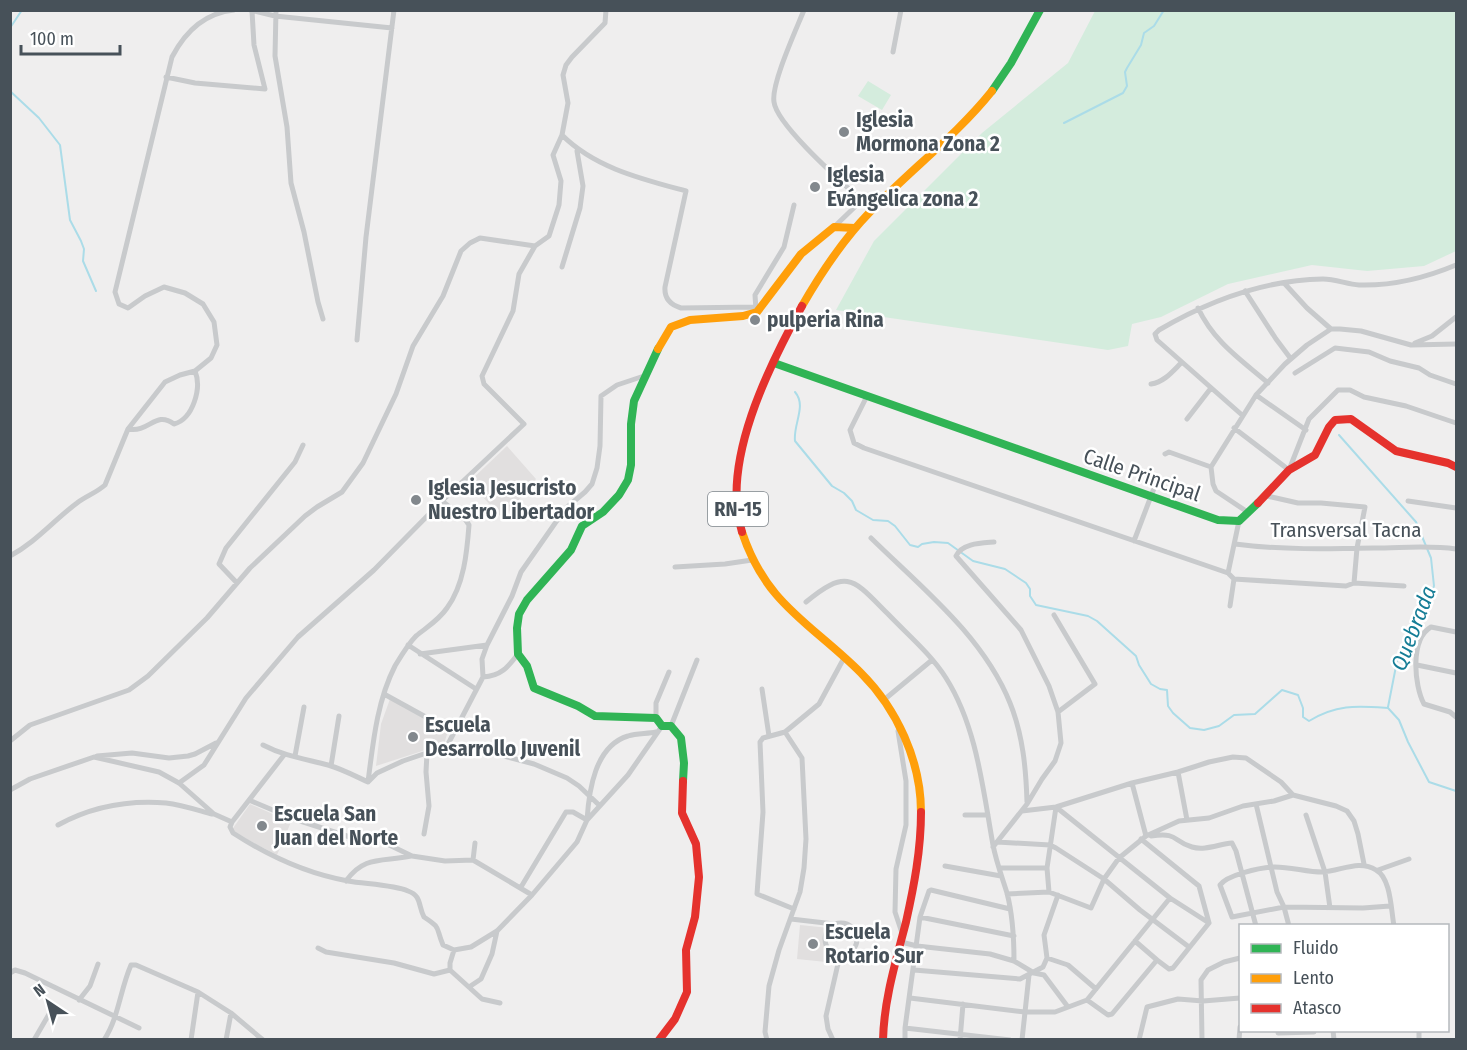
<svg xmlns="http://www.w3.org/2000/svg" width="1467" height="1050" font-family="'Fira Sans Condensed',sans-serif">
	<rect width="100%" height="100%" fill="#efeeee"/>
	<path fill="#e1dfdf" d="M507 446 536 479 503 519 469 482Z
		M390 699 448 731 444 744 376 766 381 724Z
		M250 804 291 822 277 855 231 831Z
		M800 925 829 928 826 962 797 959Z"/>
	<path fill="#d4ecdd" d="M1095 11H1456V251L1424 266 1367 271 1312 265 1228 284 1161 317 1132 324 1128 346 1108 350 836 310 874 241 982 133 1068 63Z
		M868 81 891 95 882 110 858 96Z"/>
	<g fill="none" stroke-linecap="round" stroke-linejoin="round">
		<path stroke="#abdce8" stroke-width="2" d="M10 28 22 10
			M10 91 39 118 60 145 70 220 81 241 84 249 83 261 96 291
			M1064 123 1123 93 1127 86 1125 72 1127 68 1141 45 1144 33 1154 26 1164 10
			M795 392C807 406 793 424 795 441L832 486 844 493 852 501 856 510 873 520 888 521 895 526 910 545 918 547 922 544 934 542 948 543 973 561 1005 569 1026 583 1030 589V596L1036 605 1088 616 1097 621 1136 656 1139 665 1151 684 1160 689 1167 690 1168 706 1173 713 1190 728 1204 730 1219 726 1234 715 1255 714 1282 690 1298 695 1303 708V717L1309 721C1337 704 1357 706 1388 708L1399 720 1408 742 1429 782 1456 791
			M1339 435 1416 522 1431 558 1434 586 1416 632 1398 656 1388 707"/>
		<path stroke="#c8cacc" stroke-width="5" d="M250 10 275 16 392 28
			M276 10 275 56 287 127 291 183 304 232 318 302 323 319
			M804 10C796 30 771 84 774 102 777 127 852 191 873 211
			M893 52 901 10
			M166 77 195 83 265 89 254 45 252 11
			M562 135C595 168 642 179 686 191L665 287C664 299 671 305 681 308L755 307
			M834 227 862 200
			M562 267 580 208 583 186 577 151
			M1285 284 1307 308 1331 329
			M1245 291 1276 339 1291 359
			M1198 308C1214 342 1240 359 1268 383
			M756 310 755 295 784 247 794 205
			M357 340 366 237 394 10
			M1415 343 1432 336 1456 317
			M1295 373 1335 348 1369 352 1390 361 1419 368 1430 375 1456 384
			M1151 384C1164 382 1172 372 1181 363
			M1256 395 1306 430
			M867 396 850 430 854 443 864 448 1228 573
			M1242 415 1157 340 1155 334 1159 330C1210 300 1264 280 1323 279 1335 279 1347 284 1359 285 1393 286 1425 278 1456 265
			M1187 419 1211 388
			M1234 428 1289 470 1309 419 1338 390H1350L1364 397 1406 406 1456 423
			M128 429C150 433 155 410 174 424 193 419 202 388 195 371
			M1165 454 1169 452 1211 467
			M1267 496 1298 503H1321L1365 507 1357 548 1354 583
			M1408 501 1456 508
			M1249 513 1216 491 1213 484 1211 467 1256 395 1285 364 1307 345 1331 329H1340L1361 331 1411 345 1456 344
			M871 538C922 588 983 636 1010 703 1023 735 1026 769 1027 802
			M1134 541 1156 483
			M1235 544C1280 550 1328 549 1374 548 1402 548 1428 545 1456 549
			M10 556C36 542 54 520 77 503 86 496 96 493 105 485L128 429 165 382 180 375 195 371 211 358 217 345 214 322 203 304 185 293 164 287 145 296 128 308 119 304 115 292 172 57C185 32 205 13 234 10
			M675 567 725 564 752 560
			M1234 579 1346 586 1354 583 1404 586
			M237 583 219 564 226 548 295 462 303 445
			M806 602C848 567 854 580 888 614 907 634 931 654 946 678 977 727 983 790 993 845 996 861 1002 877 1007 893 1013 916 1014 938 1014 961
			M1230 606 1234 579 1228 573 1239 521
			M1054 615 1095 684 1058 712
			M1456 632 1431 627C1410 639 1414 685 1424 704L1450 712 1456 717
			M408 645 476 689
			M420 654 487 645
			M1417 665 1456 673
			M483 677 482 659 487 645 512 596 521 572 565 509 585 492 592 484 597 468 600 446 601 396 617 385 647 375
			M762 689 769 736
			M384 694 453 732
			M885 699 932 660
			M656 718V703L669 672
			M671 726 697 660
			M898 731 906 781V825L896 869 895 912 902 933
			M10 741 30 725 129 690 148 676 207 618 250 568 305 516 317 507 342 492 363 463 396 394 413 346 443 296 461 251 470 243 480 238 535 246
			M263 745C284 756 305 759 328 765 342 769 355 776 368 782L377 773 403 761 447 746 500 755 534 764 567 778 579 786 599 805
			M447 746 483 677C501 676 508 667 518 654
			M284 755 232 822 230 827 233 833C267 855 308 874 348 881 365 884 394 885 408 891 422 896 418 906 424 917 442 929 435 926 443 945L454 950 471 947 497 931 532 895 577 842 587 820 628 775 662 726
			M97 756 132 753 169 758 188 756 195 754 216 743
			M295 756 304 707
			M331 766 339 716
			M1178 772 1187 820
			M368 782C373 743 377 701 395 666 401 656 408 644 416 636 427 627 439 620 447 608 464 585 467 552 469 525L465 519 442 501
			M179 783 204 765 246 698 298 637 374 570 442 501 524 424 484 384 482 376 513 311 519 274 535 246 549 236 559 205 561 181 553 155 562 135 568 103 563 75 566 65 572 57 605 23 606 10
			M1132 783 1146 836
			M10 790 30 779 94 757 159 772 179 783 214 814 232 822
			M249 800 294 819 353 838 381 841 412 856 445 861 473 860 532 895
			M1256 804 1277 892 1284 907 1289 926
			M1022 811 1056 807 1132 783 1178 772 1209 762 1233 757 1246 758 1281 782 1293 795 1336 806 1347 811 1354 821 1358 834 1364 864
			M965 815H988
			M1306 815 1325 872 1330 908
			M58 825C91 807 129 800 166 803 182 805 197 810 212 814
			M424 834 429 806 426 772 427 753
			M1151 836C1179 832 1172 841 1192 847 1205 851 1219 844 1232 843L1236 851 1256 926
			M1141 839 1199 886 1209 923
			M997 842 1050 845 1056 848 1104 879 1140 910 1189 947
			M993 847 1027 804 1042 779 1055 761 1061 743 1058 712 1049 686 1021 630 956 556C962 543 982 543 994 542
			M473 860 475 843
			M945 866 1001 876
			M1000 868H1047
			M1378 870 1409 859
			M346 881C364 855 383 862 411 856
			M521 887 566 812H573L587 820C589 790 595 746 628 736 637 733 647 734 656 732
			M1049 892 1047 868 1056 807 1170 898 1209 923
			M1007 894 1049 892 1091 908 1104 879 1119 858 1146 836 1179 821 1209 818 1243 806 1274 801 1293 795
			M1390 906 1363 908 1284 907 1232 917 1220 885C1227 875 1259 868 1272 867 1288 866 1306 872 1322 872 1341 871 1359 859 1376 870 1391 878 1391 910 1394 926
			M794 909 757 894 763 812 760 742 763 738 785 732 819 704 844 658
			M920 917 1014 936
			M791 919 834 924
			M825 939a16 16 0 1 1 32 0a16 16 0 1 1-32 0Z
			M1135 941 1157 960
			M901 942 917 946 990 954 1014 961 1034 973 1044 975 1068 1007
			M318 948 326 952 394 963 434 974 450 970 482 999 500 1003
			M1047 958 1044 935 1058 895
			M450 970V963L454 950
			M914 970 1020 979 1043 967 1047 958 1068 965 1096 989
			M10 973 15 970 25 973 139 1028
			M469 987 481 979 492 954 497 931
			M910 998 1025 1012H1055L1087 1000 1170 898
			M79 1000 90 986 98 964
			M1087 1000 1108 1015 1112 1014 1157 960 1169 969 1173 968 1209 923
			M905 1028 1010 1040
			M1333 1030 1334 1040
			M1278 1033 1314 1032
			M34 1040 52 1009
			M104 1040C119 1017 120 990 131 965H136L198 992 231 1013 263 1040
			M191 1040 198 992
			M226 1040 231 1013
			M767 1040 765 1032 769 986 779 950 800 892 804 868 806 839 802 758 785 732
			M833 1040 828 1029 826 1016 840 955
			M905 1040V1028L920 917 929 891 931 890 1010 909
			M960 1040 963 1004
			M1022 1040 1029 975
			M1139 1040 1147 1007 1178 999 1203 1001 1240 998
			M1202 1040 1201 980 1208 970 1224 962 1240 958
			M1239 1040 1240 1027
			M1419 1040V1030"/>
		<path stroke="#30b455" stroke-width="8" d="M992 91 1011 63 1040 10
			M658 349 634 401 631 424V465L628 480 619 495 603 512 582 526 571 550 527 600 519 614 517 628 518 654 527 666 534 688 578 706 595 716 656 718 662 726H671L681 738 684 763 683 781
			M774 363 1218 520 1239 521 1258 503"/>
		<path stroke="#ff9f0a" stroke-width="8" d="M802 306C821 273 842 241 869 213 909 171 956 136 992 91
			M658 349 671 327 690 320 743 316 757 312 801 254 834 227 855 228
			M742 532C766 605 811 623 861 673 897 709 921 761 921 812"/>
		<path stroke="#e5322d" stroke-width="8" d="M1258 503 1289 470 1315 455 1329 427 1335 420 1351 419 1396 451 1448 463 1456 467
			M742 532C720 463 769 366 802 306
			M659 1040 675 1019 687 992 686 950 695 917 699 877 696 844 682 813 683 781
			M883 1040C884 999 896 961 906 922 914 886 921 850 921 812"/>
	</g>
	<g fill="#82888d" stroke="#fff" stroke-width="2">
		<circle cx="844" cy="132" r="6"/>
		<circle cx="815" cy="187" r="6"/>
		<circle cx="755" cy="320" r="6"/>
		<circle cx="416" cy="500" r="6"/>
		<circle cx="413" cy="737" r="6"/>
		<circle cx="262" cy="826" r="6"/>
		<circle cx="813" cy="944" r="6"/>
	</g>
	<g text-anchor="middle" stroke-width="5" stroke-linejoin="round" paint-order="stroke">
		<rect fill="#fff" stroke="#7e858b" stroke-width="1.5" x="708" y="492" width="60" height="34" rx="4.5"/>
		<g font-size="20" font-weight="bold" fill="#475159">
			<text x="738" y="516">RN-15</text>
		</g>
		<g font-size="21" font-weight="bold" fill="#475159" stroke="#fff" text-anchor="start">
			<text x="856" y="127">Iglesia<tspan x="856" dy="24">Mormona Zona 2</tspan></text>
			<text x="827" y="182">Iglesia<tspan x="827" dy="24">Evángelica zona 2</tspan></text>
			<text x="767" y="327">pulperia Rina</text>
			<text x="428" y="495">Iglesia Jesucristo<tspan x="428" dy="24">Nuestro Libertador</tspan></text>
			<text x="425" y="732">Escuela<tspan x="425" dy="24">Desarrollo Juvenil</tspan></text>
			<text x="274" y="821">Escuela San<tspan x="274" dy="24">Juan del Norte</tspan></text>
			<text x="825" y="939">Escuela<tspan x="825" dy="24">Rotario Sur</tspan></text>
		</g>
		<g font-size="21" fill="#475159" stroke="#fff">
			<text transform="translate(1142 475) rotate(19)" y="7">Calle Principal</text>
			<text x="1346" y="537">Transversal Tacna</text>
		</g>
		<g font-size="22" font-style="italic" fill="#167d96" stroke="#fff">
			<text transform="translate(1413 628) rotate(-69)" y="8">Quebrada</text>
		</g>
	</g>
	<rect width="1467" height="1050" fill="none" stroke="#475159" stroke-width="24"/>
	<rect x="1239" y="924" width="210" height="108" fill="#ffffff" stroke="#b5b9bd" stroke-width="1.5"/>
	<rect x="1251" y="944" width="30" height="9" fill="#30b455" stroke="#b5b9bd" stroke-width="1.5"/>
	<text x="1293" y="954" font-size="18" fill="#475159">Fluido</text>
	<rect x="1251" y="974" width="30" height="9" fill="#ff9f0a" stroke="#b5b9bd" stroke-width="1.5"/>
	<text x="1293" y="984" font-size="18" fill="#475159">Lento</text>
	<rect x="1251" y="1004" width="30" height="9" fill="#e5322d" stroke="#b5b9bd" stroke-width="1.5"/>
	<text x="1293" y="1014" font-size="18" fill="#475159">Atasco</text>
	<g transform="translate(48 1002) rotate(324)" stroke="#ffffff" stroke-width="4.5" paint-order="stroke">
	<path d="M0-4.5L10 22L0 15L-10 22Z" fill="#475159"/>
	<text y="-9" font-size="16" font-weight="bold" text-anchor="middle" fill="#475159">N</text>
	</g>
	<path d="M21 45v9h99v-9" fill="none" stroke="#475159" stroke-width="3"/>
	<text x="30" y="45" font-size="18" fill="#475159" stroke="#ffffff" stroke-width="4.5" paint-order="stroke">100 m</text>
</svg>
